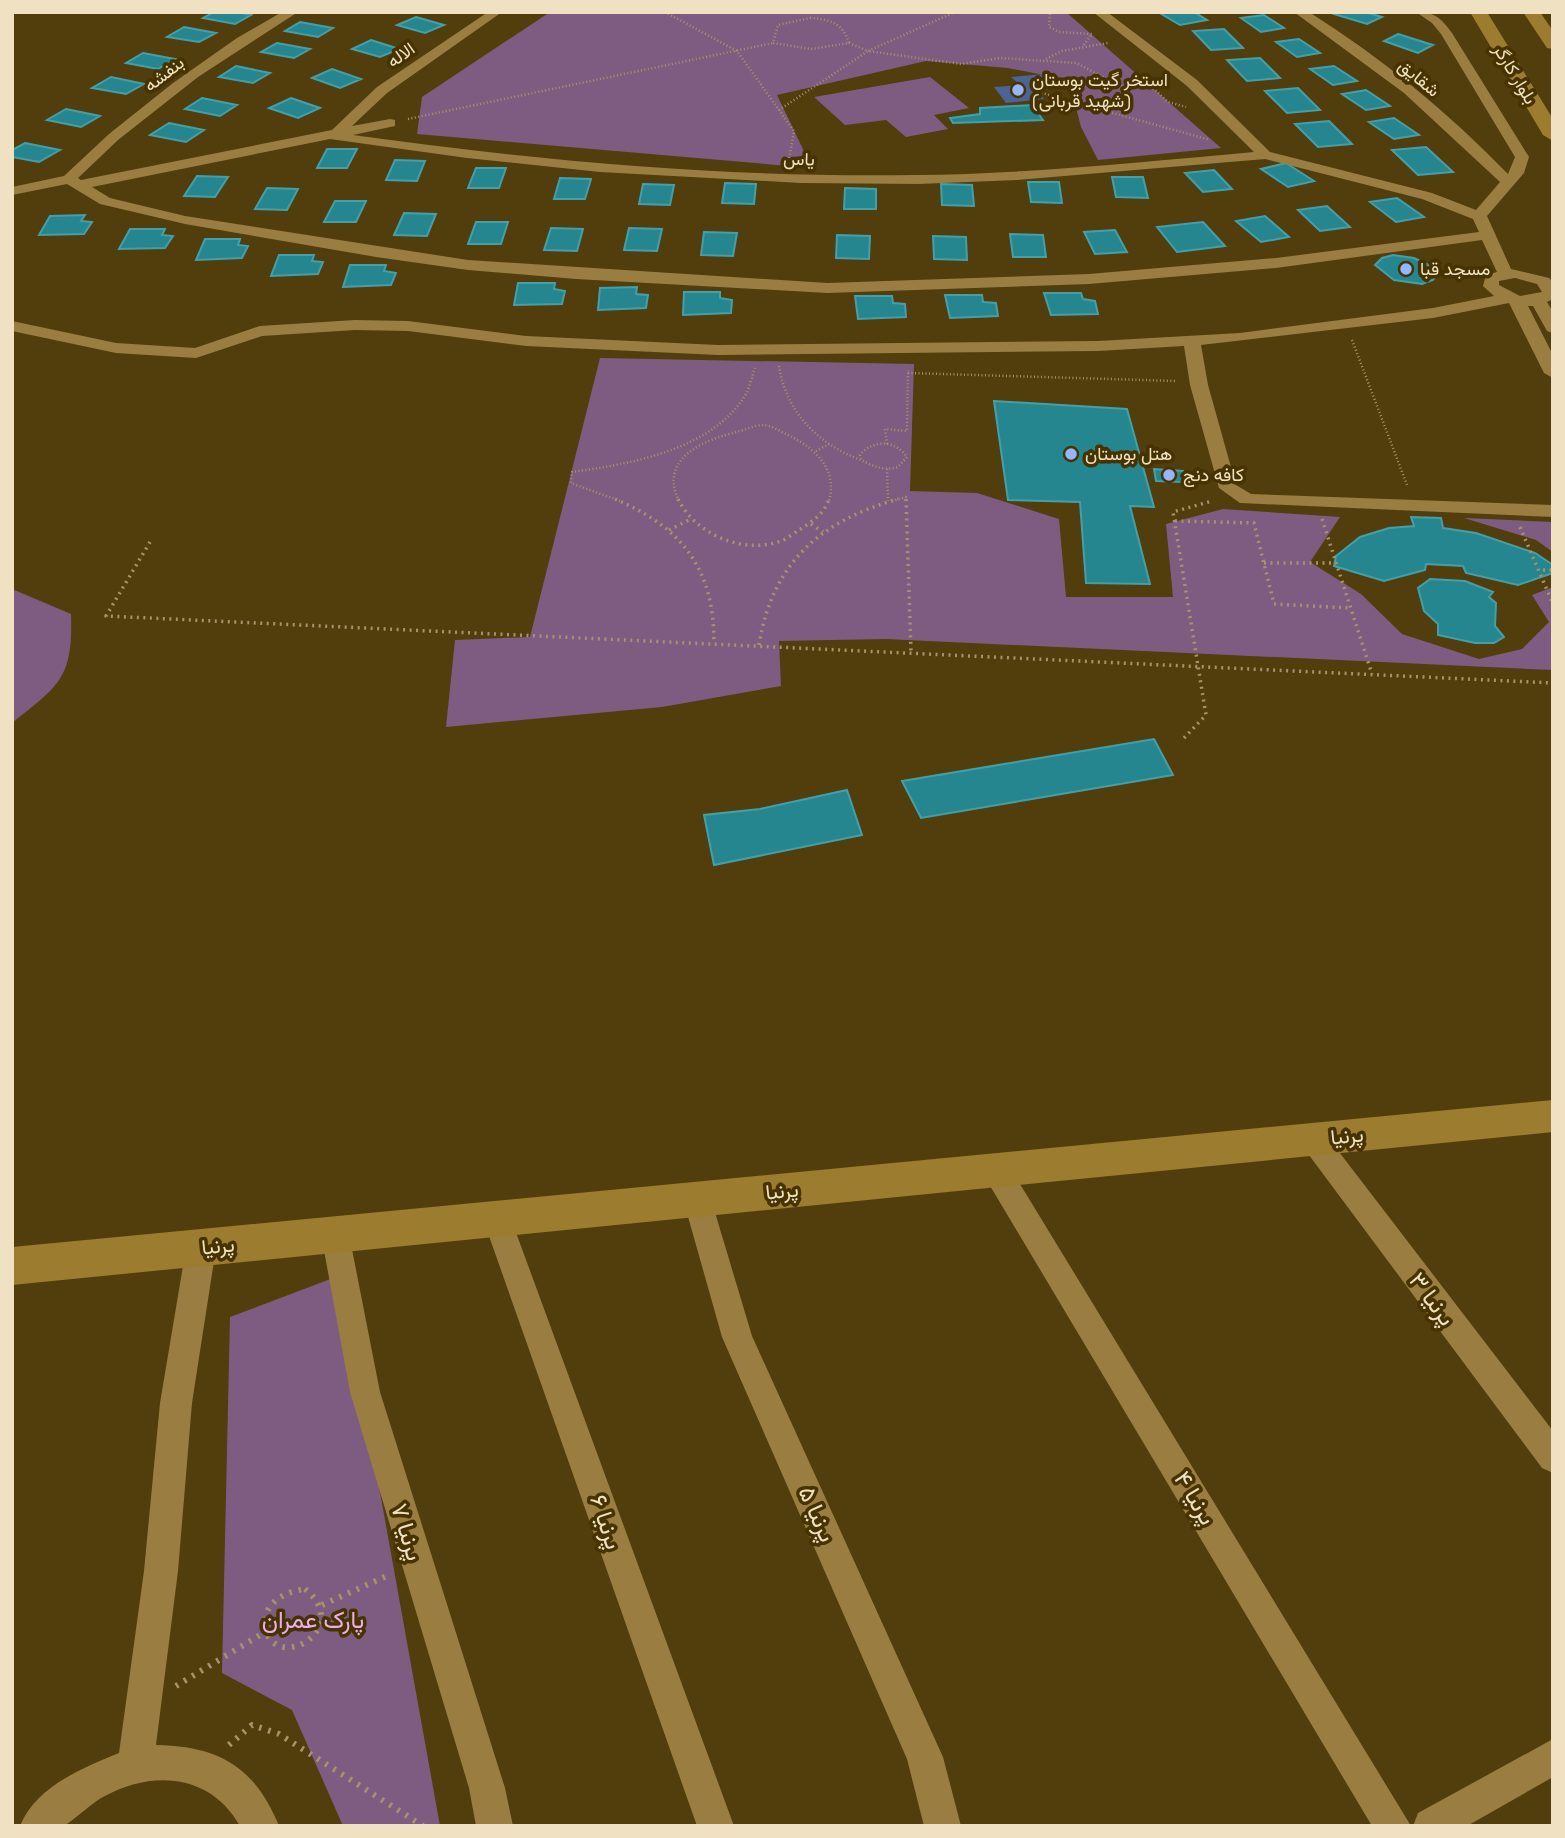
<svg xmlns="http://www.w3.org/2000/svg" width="1565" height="1838" font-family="'Space Grotesk',Vazirmatn,sans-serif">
	<rect width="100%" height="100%" fill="#523d0c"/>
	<path fill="#7e5c81" d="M550 12H1066L1221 148 1098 160 1081 127 1069 80 1008 68 926 61 777 95 812 168 417 134 422 97Z
		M930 77 969 108 934 115 948 129 906 137 886 120 845 125 814 97Z
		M600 358 914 364 910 491 977 493 1059 519 1066 597H1173L1166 524 1223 509 1340 517 1310 562 1361 594 1402 634 1479 659 1522 649 1549 622 1532 595 1553 587V670L886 639 779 641 781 686 662 707 446 727 455 640 530 637Z
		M1464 518 1553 522V552L1536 540Z
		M12 589 71 614C73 678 60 685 12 723Z
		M341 1275 440 1826H343L292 1710 222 1673 230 1317Z"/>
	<path fill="#4c6394" d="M1044 74 1055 88 1038 91 1044 99 1006 103 994 87 1020 85 1011 77Z"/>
	<path fill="#26868f" stroke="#449fa8" stroke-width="2" d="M214 12H236L251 15 235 24 203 18Z
		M1158 12H1194L1207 20 1180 25Z
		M1338 12H1365L1382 17 1367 24 1334 14Z
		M1264 15 1284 28 1261 32 1241 18Z
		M416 17 444 25 425 33 397 25Z
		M300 22 333 28 318 37 285 31Z
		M184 27 216 33 199 42 167 37Z
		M1224 29 1243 48 1211 50 1193 31Z
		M1398 34 1433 45 1418 53 1384 41Z
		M1299 39 1320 53 1297 57 1276 42Z
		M371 40 399 49 380 57 352 49Z
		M277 43 310 49 294 58 261 52Z
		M143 53 175 59 158 69 126 63Z
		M1260 58 1280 78 1247 81 1227 60Z
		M236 66 270 73 253 83 219 77Z
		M1334 66 1357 81 1333 85 1310 69Z
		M332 69 361 79 340 88 312 78Z
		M111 77 144 84 126 94 92 88Z
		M1298 88 1320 110 1287 113 1265 91Z
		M1366 90 1390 106 1366 110 1342 94Z
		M202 98 237 105 220 116 185 109Z
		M291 98 320 108 298 118 269 108Z
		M1032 105 1043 120 953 123 950 118 980 114V108Z
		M66 109 100 116 81 127 47 120Z
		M1394 118 1419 135 1394 139 1369 122Z
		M1329 121 1352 144 1318 147 1295 124Z
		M169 123 204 130 186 142 150 135Z
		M25 143 60 150 39 162 12 157V150Z
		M1426 147 1453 172 1418 175 1392 150Z
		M327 149H357L347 168H317Z
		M395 160 425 161 417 181 386 180Z
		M1286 163 1314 181 1288 187 1261 169Z
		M476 168H506L499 188H468Z
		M1214 170 1232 189 1203 192 1185 173Z
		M197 176 228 177 215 197 184 196Z
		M1112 177H1143L1148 198 1116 197Z
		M560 178 591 179 585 199H554Z
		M1028 182H1059L1062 203 1031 202Z
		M725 183 756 184 754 204 722 203Z
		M643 184 674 185 670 205 639 204Z
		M941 184 972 185 974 206 942 205Z
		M267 188 298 189 287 210 255 209Z
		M845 188 876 189V209H844Z
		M1397 198 1424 217 1396 222 1370 202Z
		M335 201H366L356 222H324Z
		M1327 206 1350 227 1320 231 1298 210Z
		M404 213 436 214 427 236 394 235Z
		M85 215 81 221 92 222 84 234 39 235 50 216Z
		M1265 216 1289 237 1261 242 1236 221Z
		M476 222H508L501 244H468Z
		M1203 222 1225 246 1177 252 1157 227Z
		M551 228 583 229 577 251 544 250Z
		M629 228 662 229 657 251 624 250Z
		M130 229H165L162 235 173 236 165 248 119 249Z
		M1115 230 1127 252 1095 254 1084 232Z
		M704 232 737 233 733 256 701 255Z
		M1010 234 1043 235 1046 257H1013Z
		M837 235 870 236 869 259 836 258Z
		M933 236 966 237 967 260 934 259Z
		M205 239H240L238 245 248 246 242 258 196 260Z
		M279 255H314L312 261 323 262 318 274 271 276Z
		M1393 255 1414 258 1429 265 1438 274 1433 280 1422 284 1394 280 1375 265 1382 258Z
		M350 265H386L384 271 396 273 391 285 343 287Z
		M518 283H555L554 289 565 291 562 304 514 305Z
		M637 287 636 294 648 295 646 308 598 310 600 288Z
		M684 292H720V298L732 300 731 313 683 315Z
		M1044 293H1081L1083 299 1095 301 1098 314 1051 315Z
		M945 295H982L983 302 996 303 998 316 950 318Z
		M855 296H892L893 303 905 304 906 317 858 319Z
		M994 401 1127 409 1154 507 1130 506 1150 584 1086 583 1080 502 1008 500Z
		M1154 469 1183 471 1182 482 1156 481Z
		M1411 517 1441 518 1443 528 1476 533 1535 553 1553 565V573L1518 585 1466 573 1463 566 1426 564 1425 570 1384 581 1334 566 1336 556 1360 537 1389 528 1414 526Z
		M1430 579 1465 581 1493 592 1489 597 1496 603 1495 626 1504 637 1494 643H1475L1438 635V624L1424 611 1418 588Z
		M1154 739 1173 775 921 818 902 781Z
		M847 790 862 835 714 865 704 815 760 809Z"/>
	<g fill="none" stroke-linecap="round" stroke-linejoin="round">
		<path stroke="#a5936c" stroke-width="2.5" stroke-dasharray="1 2.5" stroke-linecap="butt" d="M665 12 737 51 794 131 789 160
			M1044 12 1050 13 1049 27 1059 32 1092 34 1083 46
			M810 18C829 19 843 23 849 43L811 49 773 43 778 25Z
			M849 43 868 51 955 12
			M1046 59 1062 51 1108 43
			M1038 92 1210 140
			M779 110 868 51 961 64 1000 58 1077 63 1119 86 1154 89 1168 102 1186 107
			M408 119 773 43
			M1352 340 1407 485
			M779 366C786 411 816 442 856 458 870 464 882 472 898 467L907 457C895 440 873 439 860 455L861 460
			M908 373 1177 381
			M887 444 885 429 907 431 908 370
			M816 451 829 444
			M887 469 888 501
			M620 501 571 483 572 472C630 464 713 450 746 394 750 386 752 376 755 368
			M679 501C658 459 703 440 737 432 744 430 755 425 763 425 771 425 781 432 788 435 815 448 838 469 829 501
			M892 501 906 497V501"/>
		<path stroke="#a5936c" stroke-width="3.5" stroke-dasharray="2 4.5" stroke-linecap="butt" d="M615 499C683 528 714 569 714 643
			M678 499C695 534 743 555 781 541 787 539 794 533 799 530 812 522 824 514 829 499
			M906 499 911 652
			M1322 519 1372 674
			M1175 521 1254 523 1274 604 1350 608
			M811 524 823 532
			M1520 527 1553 604
			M669 530 689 520
			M150 542 106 616 1553 683
			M1264 563H1336
			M1543 570H1553
			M759 645C772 563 820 521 898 499
			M1184 738 1206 715 1173 512 1212 501"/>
		<path stroke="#a5936c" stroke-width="6" stroke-dasharray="2.5 7" stroke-linecap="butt" d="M305 1589C353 1628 279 1672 266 1631 264 1624 265 1616 268 1610 276 1596 291 1591 305 1589Z
			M322 1605 391 1574
			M176 1686 265 1632
			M229 1745 252 1725 279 1734 423 1826"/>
		<path fill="#9a7e41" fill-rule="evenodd" d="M282 12H298L198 77 118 140 78 178 81 180 332 130 377 87 488 12H502L387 93 352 126 390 119 395 120V126L353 135C539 161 728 178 916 175 1029 174 1142 162 1254 152L1187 86 1093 12H1107L1197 80 1270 152 1432 193 1476 210 1500 182 1404 93 1294 12H1309C1382 58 1448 112 1508 174L1515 157 1441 34 1432 23 1416 12C1435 12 1441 18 1452 33L1529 157 1524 173 1487 216 1511 269 1549 278 1553 282V299L1547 302 1553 312V333L1547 331 1533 306H1528L1553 355V378L1544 373 1509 303 1433 318 1201 345 1208 385 1236 485 1251 494 1553 505V517L1240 503 1219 488 1190 385 1184 346 1098 351 718 355 526 346 408 331 355 330 262 336 196 358 116 353 12 331V321L116 343 195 348 260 326 355 320 408 321 526 336 718 345 1098 341 1240 333 1433 308 1494 296 1483 286 1486 275 1497 272 1482 240 1276 268 1089 284 827 293 576 279 468 270 376 257 185 224 100 204 67 184 12 195V187L64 176 109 134 173 83 237 38ZM330 139 467 158 600 172 801 183 918 184 1017 180 1265 159 1422 199 1473 219 1479 232 1276 258 1089 274 827 283 468 260 185 216 110 198 92 187ZM1515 278 1537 284 1542 292 1520 296 1499 285V281Z
			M1313 1127 1323 1131 1553 1431V1473L1542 1468 1303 1147 1299 1139 1303 1131Z
			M996 1158 1006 1161 1411 1826H1372L986 1179 982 1170 986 1161Z
			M697 1187 707 1190 711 1199 752 1336 943 1757 961 1826H924L907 1759 722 1337 683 1199 687 1190Z
			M497 1206 507 1210 511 1219 734 1826H697L483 1219 487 1210Z
			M335 1221 345 1225 349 1234 380 1392 505 1788 513 1826H476L469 1788 350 1392 321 1234 325 1225Z
			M201 1235 211 1239 216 1248 192 1403 178 1571 156 1745C219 1746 255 1767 279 1826H240C211 1774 153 1769 103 1797 93 1802 71 1823 63 1826 52 1830 32 1826 20 1826 36 1786 83 1768 119 1753L144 1571 160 1403 186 1248 191 1239Z
			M1553 1739V1777L1467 1826H1413L1418 1813Z"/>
		<path fill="#9c7c2e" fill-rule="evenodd" d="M1470 12H1487L1553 119V141L1543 135Z
			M1523 12H1540L1553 31V49L1547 48Z
			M1553 1100V1132L12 1285V1247Z"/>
	</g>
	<g fill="#95b6fd" stroke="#473300" stroke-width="2.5">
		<circle cx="1018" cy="90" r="7"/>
		<circle cx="1406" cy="269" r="7"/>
		<circle cx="1071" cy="454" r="7"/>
		<circle cx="1169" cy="475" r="7"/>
	</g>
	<g text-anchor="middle" stroke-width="7" stroke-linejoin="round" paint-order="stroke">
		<g font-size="18" fill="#f0e1c3" stroke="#473300">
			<text transform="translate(401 55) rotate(-35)" y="6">الاله</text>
			<text transform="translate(164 74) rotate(-38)" y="6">بنفشه</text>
			<text transform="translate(1515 74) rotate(59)" y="6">بلوار کارگر</text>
			<text transform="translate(1419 78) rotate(39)" y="6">شقایق</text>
			<text transform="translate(799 159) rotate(2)" y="6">یاس</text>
		</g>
		<g font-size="18" fill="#f0e1c3" stroke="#473300" text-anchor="start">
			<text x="1032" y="86">استخر گیت بوستان<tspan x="1032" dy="21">(شهید قربانی)</tspan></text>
			<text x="1420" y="275">مسجد قبا</text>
			<text x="1085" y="460">هتل بوستان</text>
			<text x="1183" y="481">کافه دنج</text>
		</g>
		<g font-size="21" fill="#f0e1c3" stroke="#473300">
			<text transform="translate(1347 1136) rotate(-6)" y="7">پرنیا</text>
			<text transform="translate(782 1191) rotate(-6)" y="7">پرنیا</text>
			<text transform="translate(218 1246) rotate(-6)" y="7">پرنیا</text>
		</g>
		<g font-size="24" fill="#f0e1c3" stroke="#473300">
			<text transform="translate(1432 1299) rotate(53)" y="8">پرنیا ۳</text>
			<text transform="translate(1195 1498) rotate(59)" y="8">پرنیا ۴</text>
			<text transform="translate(817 1514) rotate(66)" y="8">پرنیا ۵</text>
			<text transform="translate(606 1522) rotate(72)" y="8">پرنیا ۶</text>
			<text transform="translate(407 1532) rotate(73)" y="8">پرنیا ۷</text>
		</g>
		<g font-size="24" fill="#ecadef" stroke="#473300">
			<text x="313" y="1628">پارک عمران</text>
		</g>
	</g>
	<rect width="1565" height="1838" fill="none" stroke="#f0e1c3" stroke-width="28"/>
</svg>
